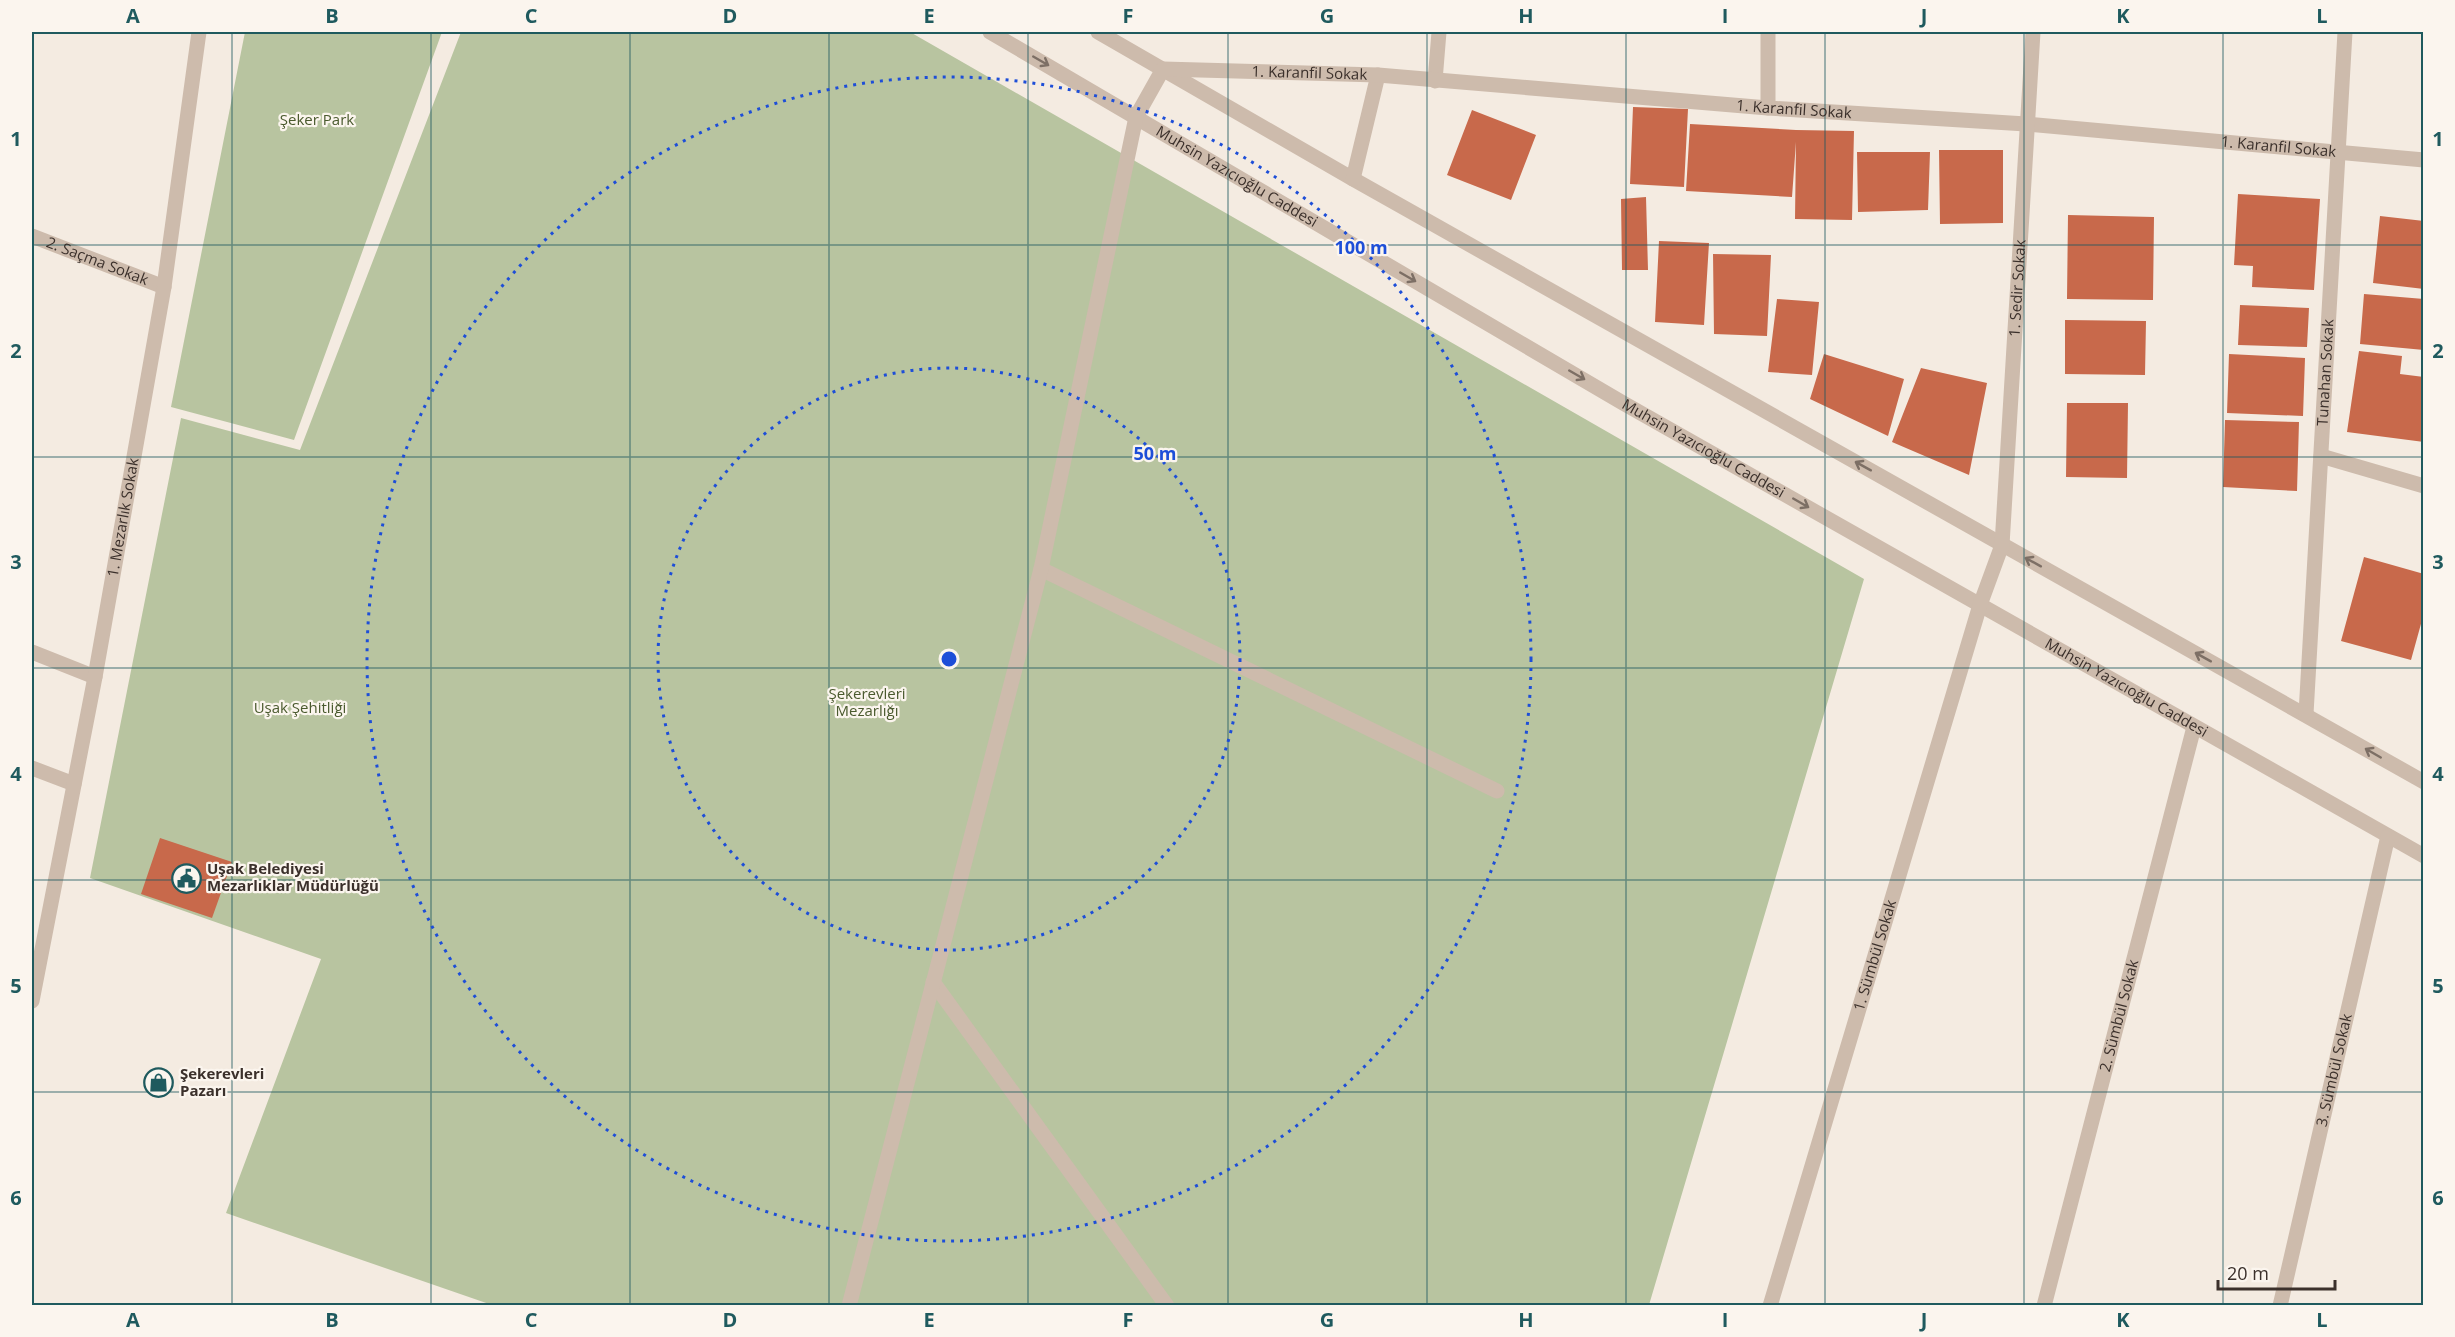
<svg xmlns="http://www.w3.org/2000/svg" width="2455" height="1337" font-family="'Open Sans',sans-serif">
	<rect width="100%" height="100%" fill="#f4ebe1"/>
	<path fill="#b8c4a0" d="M245 32H442L294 440 171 407Z
		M461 32H910L1864 579 1649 1305H492L226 1213 321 959 90 878 181 418 300 450Z"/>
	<path fill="#c8694b" d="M1633 107 1688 109 1684 187 1630 184Z
		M1472 110 1536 135 1511 200 1447 175Z
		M1690 124 1796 130 1854 131 1852 220 1795 219 1796 142 1792 197 1686 191Z
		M1939 150H2003V223L1940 224Z
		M1857 152H1930L1928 210 1858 212Z
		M2238 194 2320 199 2314 290 2252 287 2253 266 2234 265Z
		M1646 197 1648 270H1622L1621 199Z
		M2068 215 2154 217 2153 300 2067 299Z
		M2380 216 2424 221V289L2373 283Z
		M1659 241 1709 243 1704 325 1655 322Z
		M1713 254 1771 255 1767 336 1714 334Z
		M2364 294 2424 299V350L2360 344Z
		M1777 299 1819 302 1812 375 1768 372Z
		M2240 305 2309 308 2307 347 2238 345Z
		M2065 320 2146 321 2145 375 2065 374Z
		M2359 351 2402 356 2400 374 2424 377V442L2347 432Z
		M1824 354 1904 379 1888 436 1810 399Z
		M2229 354 2305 358 2303 416 2227 413Z
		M1921 368 1987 383 1969 475 1892 442Z
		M2067 403H2128L2127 478 2066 477Z
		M2225 420 2299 422 2297 491 2223 487Z
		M2364 557 2424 574V613L2411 660 2341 641Z
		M160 838 232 862 212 918 141 894Z"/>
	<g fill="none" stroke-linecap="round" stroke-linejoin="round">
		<g stroke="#cdbbac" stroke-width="15">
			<path id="s1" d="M990 32 1623 403 2424 856"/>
			<path d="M1098 32 1353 179 2424 782"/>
			<path d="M1768 32V108"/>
			<path d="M1435 81 1439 32"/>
			<path d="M1353 179 1378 75"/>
			<path id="s2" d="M32 236 164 287"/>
			<path d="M2321 456 2424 486"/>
			<path d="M1041 569 1497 791"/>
			<path d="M32 652 95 677"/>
			<path id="s3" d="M2306 714 2345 32"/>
			<path d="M32 768 74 784"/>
			<path d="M933 982 1167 1306"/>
			<path id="s4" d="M32 1001 95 677 164 287 199 32"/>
			<path id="s5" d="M849 1306 1041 569 1136 117 1163 69 1378 75 1768 108 2026 124 2424 160"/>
			<path id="s6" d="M1770 1306 1980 605 2002 545 2033 32"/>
			<path id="s7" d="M2044 1306 2194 727"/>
			<path id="s8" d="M2280 1306 2388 836"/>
		</g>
	</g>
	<defs><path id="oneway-shaft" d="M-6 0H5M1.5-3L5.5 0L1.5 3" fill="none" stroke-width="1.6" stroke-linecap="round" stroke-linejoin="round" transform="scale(1.5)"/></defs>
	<g stroke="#7d6f65">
		<use href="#oneway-shaft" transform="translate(1041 61) rotate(30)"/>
		<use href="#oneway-shaft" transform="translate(1408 277) rotate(30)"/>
		<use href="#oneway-shaft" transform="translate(1577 375) rotate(30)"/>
		<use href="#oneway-shaft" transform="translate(1863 466) rotate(-151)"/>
		<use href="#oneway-shaft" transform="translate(1801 503) rotate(30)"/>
		<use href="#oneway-shaft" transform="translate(2033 562) rotate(-151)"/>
		<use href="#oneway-shaft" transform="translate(2203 657) rotate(-151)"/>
		<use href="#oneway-shaft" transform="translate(2373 753) rotate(-150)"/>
	</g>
	<path fill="none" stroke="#1f5a5e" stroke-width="1.5" stroke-opacity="0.55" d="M232 32V1306M431 32V1306M630 32V1306M829 32V1306M1028 32V1306M1228 32V1306M1427 32V1306M1626 32V1306M1825 32V1306M2024 32V1306M2223 32V1306M32 245H2424M32 457H2424M32 668H2424M32 880H2424M32 1092H2424"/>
	<g fill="none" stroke="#1d4ed8" stroke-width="3" stroke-dasharray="3 6">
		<circle cx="949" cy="659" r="291"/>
		<circle cx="949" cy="659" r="582"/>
	</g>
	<defs>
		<symbol id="civic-ring" viewBox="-11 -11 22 22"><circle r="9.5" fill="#fbf5ee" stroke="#1f5a5e" stroke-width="1.5"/><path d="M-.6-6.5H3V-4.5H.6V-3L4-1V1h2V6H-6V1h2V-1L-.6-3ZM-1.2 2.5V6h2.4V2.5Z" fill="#1f5a5e"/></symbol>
		<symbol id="shop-ring" viewBox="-11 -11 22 22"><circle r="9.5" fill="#fbf5ee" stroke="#1f5a5e" stroke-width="1.5"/><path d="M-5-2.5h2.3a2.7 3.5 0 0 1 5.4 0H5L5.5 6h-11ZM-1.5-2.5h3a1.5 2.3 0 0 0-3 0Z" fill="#1f5a5e"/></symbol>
	</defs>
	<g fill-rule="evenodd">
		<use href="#civic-ring" x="170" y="862" width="33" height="33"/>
		<use href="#shop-ring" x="142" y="1066" width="33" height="33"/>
	</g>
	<g text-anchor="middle" stroke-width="4.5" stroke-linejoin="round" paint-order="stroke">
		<g font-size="15" fill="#3b302b" stroke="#fbf5ee">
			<text dy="5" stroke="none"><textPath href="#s5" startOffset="1425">1. Karanfil Sokak</textPath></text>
			<text dy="5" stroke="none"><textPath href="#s5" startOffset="1911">1. Karanfil Sokak</textPath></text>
			<text dy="5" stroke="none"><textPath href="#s5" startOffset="2397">1. Karanfil Sokak</textPath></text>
			<text dy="5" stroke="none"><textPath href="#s1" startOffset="286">Muhsin Yazıcıoğlu Caddesi</textPath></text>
			<text dy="5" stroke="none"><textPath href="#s2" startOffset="70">2. Saçma Sokak</textPath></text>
			<text dy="5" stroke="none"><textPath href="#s6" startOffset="1053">1. Sedir Sokak</textPath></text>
			<text dy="5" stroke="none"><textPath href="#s3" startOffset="342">Tunahan Sokak</textPath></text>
			<text dy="5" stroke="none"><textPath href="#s1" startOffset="826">Muhsin Yazıcıoğlu Caddesi</textPath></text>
			<text dy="5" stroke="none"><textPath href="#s4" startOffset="492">1. Mezarlık Sokak</textPath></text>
			<text dy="5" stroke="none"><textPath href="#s1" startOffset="1312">Muhsin Yazıcıoğlu Caddesi</textPath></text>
			<text dy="5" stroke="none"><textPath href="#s6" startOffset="366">1. Sümbül Sokak</textPath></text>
			<text dy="5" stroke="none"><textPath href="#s7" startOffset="300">2. Sümbül Sokak</textPath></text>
			<text dy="5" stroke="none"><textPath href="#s8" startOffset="242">3. Sümbül Sokak</textPath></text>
		</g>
		<g font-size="15" fill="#4a5a2e" stroke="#fbf5ee">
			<text x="317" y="125">Şeker Park</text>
			<text x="867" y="699">Şekerevleri<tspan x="867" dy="17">Mezarlığı</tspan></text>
			<text x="300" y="713">Uşak Şehitliği</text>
		</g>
		<g font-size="15" font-weight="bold" fill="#3b302b" stroke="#fbf5ee" text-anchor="start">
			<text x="207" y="874">Uşak Belediyesi<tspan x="207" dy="17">Mezarlıklar Müdürlüğü</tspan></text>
			<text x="180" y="1079">Şekerevleri<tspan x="180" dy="17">Pazarı</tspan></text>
		</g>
	</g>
	<circle cx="949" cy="659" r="9" fill="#1d4ed8" stroke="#fbf5ee" stroke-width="3"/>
	<g font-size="18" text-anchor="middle" font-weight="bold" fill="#1d4ed8" stroke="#fbf5ee" stroke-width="4.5" stroke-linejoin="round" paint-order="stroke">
		<text x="1361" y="254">100 m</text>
		<text x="1155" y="460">50 m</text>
	</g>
	<rect width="2455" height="1337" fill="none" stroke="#fbf5ee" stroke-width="66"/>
	<path d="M2218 1280v9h117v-9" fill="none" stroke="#3b302b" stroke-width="3"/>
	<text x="2227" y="1280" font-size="18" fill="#3b302b" stroke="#fbf5ee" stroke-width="4.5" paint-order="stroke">20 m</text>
	<rect x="33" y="33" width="2389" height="1271" fill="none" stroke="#1f5a5e" stroke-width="2"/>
	<g font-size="20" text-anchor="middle" font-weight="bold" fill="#1f5a5e">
		<text x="133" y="23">A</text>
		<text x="332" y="23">B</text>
		<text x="531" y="23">C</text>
		<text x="730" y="23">D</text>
		<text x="929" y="23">E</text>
		<text x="1128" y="23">F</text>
		<text x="1327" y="23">G</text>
		<text x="1526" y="23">H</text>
		<text x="1725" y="23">I</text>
		<text x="1924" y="23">J</text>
		<text x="2123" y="23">K</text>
		<text x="2322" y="23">L</text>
		<text x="16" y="146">1</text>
		<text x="2438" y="146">1</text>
		<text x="16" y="358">2</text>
		<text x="2438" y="358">2</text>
		<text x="16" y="569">3</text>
		<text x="2438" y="569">3</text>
		<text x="16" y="781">4</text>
		<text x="2438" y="781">4</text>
		<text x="16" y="993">5</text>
		<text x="2438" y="993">5</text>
		<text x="16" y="1205">6</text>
		<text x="2438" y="1205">6</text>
		<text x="133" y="1327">A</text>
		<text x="332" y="1327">B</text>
		<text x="531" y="1327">C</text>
		<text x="730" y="1327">D</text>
		<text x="929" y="1327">E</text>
		<text x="1128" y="1327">F</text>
		<text x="1327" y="1327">G</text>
		<text x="1526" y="1327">H</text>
		<text x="1725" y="1327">I</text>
		<text x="1924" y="1327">J</text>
		<text x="2123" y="1327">K</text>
		<text x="2322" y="1327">L</text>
	</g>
</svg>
